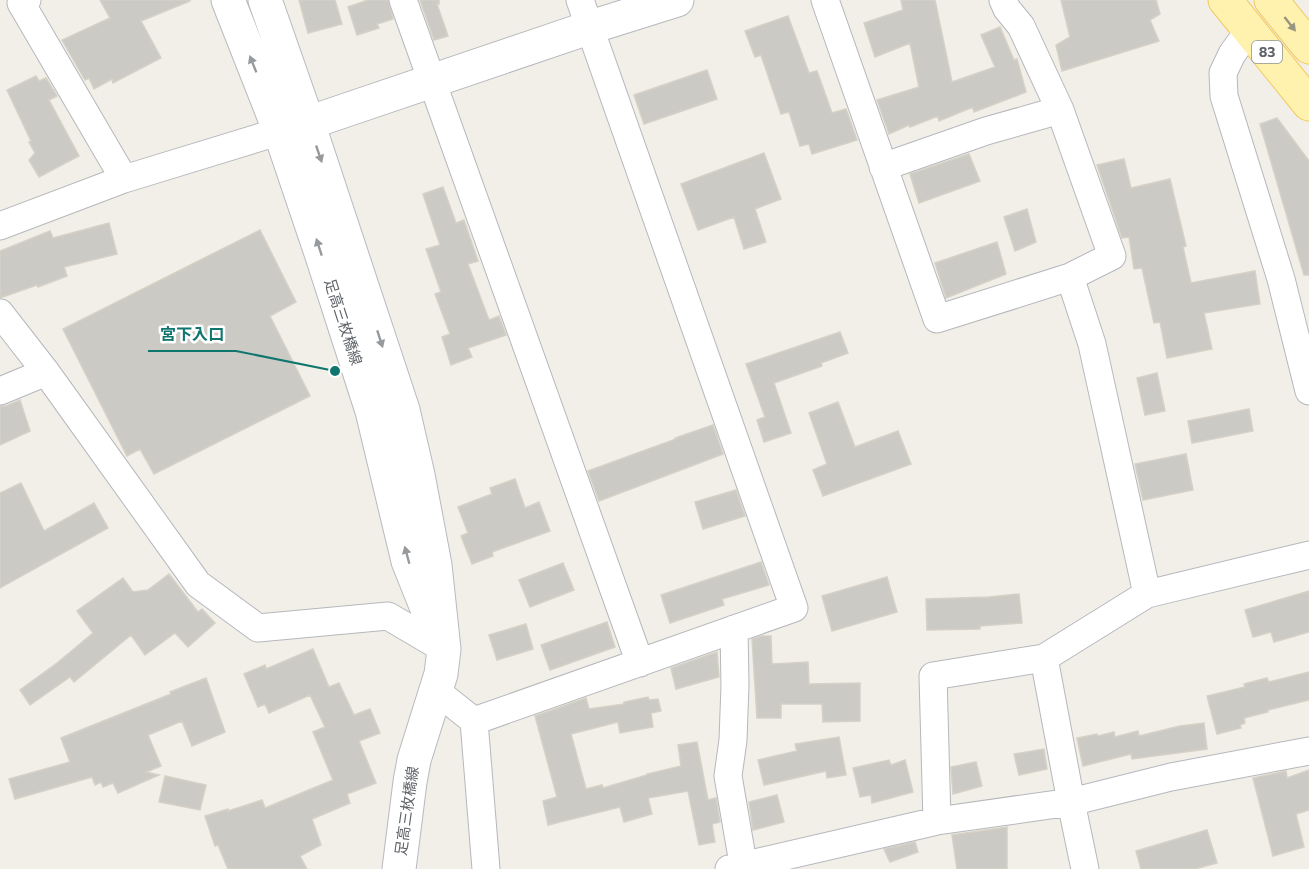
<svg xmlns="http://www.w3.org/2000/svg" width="1309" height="869" font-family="Commissioner,'Noto Sans JP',sans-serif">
	<rect width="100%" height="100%" fill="#f1efe8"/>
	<path fill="#cccac5" stroke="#d6d1c6" stroke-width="1.5" d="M100 0H190V1L141 21 161 58 113 83 112 79 94 89 89 78 85 80 62 40 110 18Z
		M299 0H335L342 24 308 33Z
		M368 0H388L393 19 377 24 379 28 357 35 348 7Z
		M420 0H439V4H437L448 36 434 40Z
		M901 0H935L952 82 995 67 981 35 1000 27 1014 60 1017 59 1026 92 974 112 973 107 939 121 938 116 910 127 909 125 889 134 877 100 919 87 910 43 875 57 864 23 903 10Z
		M1061 0H1156L1160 14 1150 20 1159 41 1062 71 1056 45 1070 37Z
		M788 16 809 73 817 71 832 113 846 109 857 140 812 154 809 144 800 146 789 112 781 114 761 55 755 57 745 31Z
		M707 70 717 99 644 124 634 95Z
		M36 76 39 81 46 78 57 96 49 100 79 156 39 177 29 160 35 153 29 142 31 141 7 90Z
		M1277 118 1309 161V275H1304L1260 124Z
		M764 153 781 199 755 209 766 242 744 249 734 217 698 230 681 184Z
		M969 154 980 181 919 203 910 174Z
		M1124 159 1131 188 1170 179 1186 246 1183 247 1191 283 1255 271 1260 304 1204 313 1212 349 1167 358 1160 322 1154 323 1142 268 1134 269 1129 237 1122 238 1097 165Z
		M443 187 456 223 464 220 478 261 468 264 489 320 499 316 506 335 468 348 472 357 451 365 442 337 450 334 435 294 441 292 426 249 440 245 423 194Z
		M1027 209 1036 242 1015 251 1004 217Z
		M109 223 117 254 64 267 67 276 38 287 37 285 0 298V251L50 231 53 238Z
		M260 230 296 302 270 316 310 396 154 474 140 449 127 456 63 329Z
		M997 242 1006 274 946 298 935 263Z
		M840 332 848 353 821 363 822 366 774 383 791 433 764 442 757 420 765 417 746 364Z
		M1157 373 1165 411 1145 415 1137 378Z
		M20 400 30 431 0 445V406H6Z
		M838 402 855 447 898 431 911 464 823 496 813 470 827 464 809 413Z
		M1249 409 1253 431 1192 443 1188 421Z
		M713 425 723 454 599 501 588 471 676 439 675 438Z
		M1186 454 1193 490 1143 500 1135 464Z
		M515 479 525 508 539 502 550 531 492 552 493 556 472 564 461 536 468 533 458 507 492 494 490 488Z
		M21 483 44 531 94 503 108 528 0 588V493Z
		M736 490 745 516 703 529 695 502Z
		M761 562 769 585 722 599 724 605 670 623 661 595Z
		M563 563 574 590 530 607 519 580Z
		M169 574 198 612 202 609 215 623 188 647 175 633 145 655 131 635 74 682 70 677 30 705 20 690 57 663 93 633 77 611 123 578 133 592 148 590Z
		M887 577 897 612 832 631 822 596Z
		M1309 591V632L1274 642 1271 632 1253 637 1245 610Z
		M1019 594 1022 623 980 626V629L927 630 926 599 989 597Z
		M607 622 615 647 550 670 541 645Z
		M526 624 533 649 497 660 489 635Z
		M761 636H771L772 664 808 662 809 684 860 683V721L823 722 822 704H781V718H757L752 639Z
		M313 649 329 687 339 683 354 715 370 709 380 733 359 741 376 783 347 794 350 803 312 819 321 845 300 856 307 869H228L218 845 215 846 205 816 228 809V811L262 800 265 808 333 780 313 732 325 727 310 695 269 713 265 704 258 707 244 674 265 665 266 669Z
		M717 652 719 677 676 689 671 668Z
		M1309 672V700L1268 710V712L1244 718 1245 723 1240 725 1241 728 1217 734 1207 696 1245 687 1244 684 1267 678 1269 682Z
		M206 678 225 732 192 746 182 721 148 735 161 766 146 772 159 775 118 793 113 783 103 787 101 782 95 785 92 777 15 799 9 779 70 762 61 738 171 694 170 692Z
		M648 697 649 700 658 699 661 711 651 713 653 727 620 733 618 722 571 734 586 789 602 785 603 788 647 775V774L681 766 678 745 697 742 708 800 716 798 720 822 712 824 715 842 699 845 688 791 648 798 652 814 624 822 620 807 548 825 543 801 557 797 535 716 586 698 589 709 624 704V702Z
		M1204 723 1207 749 1132 759 1131 754 1083 766 1077 738 1097 734 1098 736 1114 732 1115 737 1138 731 1139 736 1180 726Z
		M839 737 846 775 827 778 826 771 764 785 758 760 797 751 795 744Z
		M1044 749 1047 769 1019 775 1014 754Z
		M889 760 891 765 905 760 913 792 872 803 871 795 860 797 853 768Z
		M976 762 982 786 953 794 951 767Z
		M1309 770V810L1296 814 1304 847 1273 856 1253 778 1286 771 1287 778Z
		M165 776 206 785 200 810 159 802Z
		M777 795 784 822 753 830 749 802Z
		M1007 827V869H957L952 835Z
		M1207 830 1217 863 1195 869H1141L1136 851Z
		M915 842 918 852 890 862 884 849Z"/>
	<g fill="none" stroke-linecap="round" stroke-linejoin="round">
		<defs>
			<path id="minor" d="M27 0 21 3 124 179
				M403 0 640 663
				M825 0 937 319 1070 277 1112 256 1060 110 1021 26 1007 9 1003 0
				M1250 29 1232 54 1223 73 1224 96 1281 279 1309 391
				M883 167 986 131 1060 110
				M0 226 124 179 297 126
				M1070 277 1092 344 1147 594
				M0 313 46 372 198 584 258 628 388 616 444 649
				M0 391 46 372
				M734 629 735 685 733 740 728 776 744 869
				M1044 658 1071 802 1085 869
				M435 690 474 721 486 869
				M474 721 794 608 580 0
				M937 821 933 676 1044 658 1147 594 1309 555
				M729 869 937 821 1071 802 1171 777 1309 751"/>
			<path id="tertiary" d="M308 123 591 27 677 0"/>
			<path id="secondary" d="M228 0 280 132 321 253 372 411 408 561 428 611
				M265 0 308 123 403 410 418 475 435 565 444 649 441 674 414 760 410 782 399 869"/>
			<path id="primary" d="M1225 0 1309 104
				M1271 0 1309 47"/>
		</defs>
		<use href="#minor" stroke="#b5b8bc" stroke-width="29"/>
		<use href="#tertiary" stroke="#b5b8bc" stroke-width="35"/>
		<use href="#secondary" stroke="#b6babf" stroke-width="35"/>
		<use href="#primary" stroke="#f2c960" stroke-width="35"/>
		<use href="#minor" stroke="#fff" stroke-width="27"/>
		<use href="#tertiary" stroke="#fff" stroke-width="33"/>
		<use href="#secondary" stroke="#fff" stroke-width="33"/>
		<use href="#primary" stroke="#fff2af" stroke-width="33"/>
	</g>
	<defs><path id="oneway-solid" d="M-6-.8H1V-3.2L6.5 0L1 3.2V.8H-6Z" transform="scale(1.5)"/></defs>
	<use fill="#979581" href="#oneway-solid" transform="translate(1290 24) rotate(52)"/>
	<g fill="#979a9d">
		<use href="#oneway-solid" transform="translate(253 64) rotate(-112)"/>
		<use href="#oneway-solid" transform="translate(319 154) rotate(71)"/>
		<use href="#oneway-solid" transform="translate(319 247) rotate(-108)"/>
		<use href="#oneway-solid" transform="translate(380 339) rotate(72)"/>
		<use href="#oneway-solid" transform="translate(407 555) rotate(-105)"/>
	</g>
	<g text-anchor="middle" stroke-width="5" stroke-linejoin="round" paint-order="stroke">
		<rect fill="#fff" stroke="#8f9295" stroke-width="1.5" x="1252" y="41" width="30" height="22" rx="4.5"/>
		<g font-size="14" font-weight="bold" fill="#5f6368">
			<text x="1267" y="57">83</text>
		</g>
		<g font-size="15" fill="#5f6368" stroke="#fff">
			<text transform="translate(343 322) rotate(72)" y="5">足高三枚橋線</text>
			<text transform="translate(407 811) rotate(-82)" y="5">足高三枚橋線</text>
		</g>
	</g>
	<path fill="none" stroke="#0f766e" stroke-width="2" d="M335 371L236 351H148"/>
	<circle fill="#0f766e" stroke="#fff" stroke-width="2" cx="335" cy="371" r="6"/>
	<g font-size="16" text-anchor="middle" font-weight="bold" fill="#0f766e" stroke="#fff" stroke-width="5" stroke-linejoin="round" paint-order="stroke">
		<text x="192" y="340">宮下入口</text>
	</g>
</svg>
